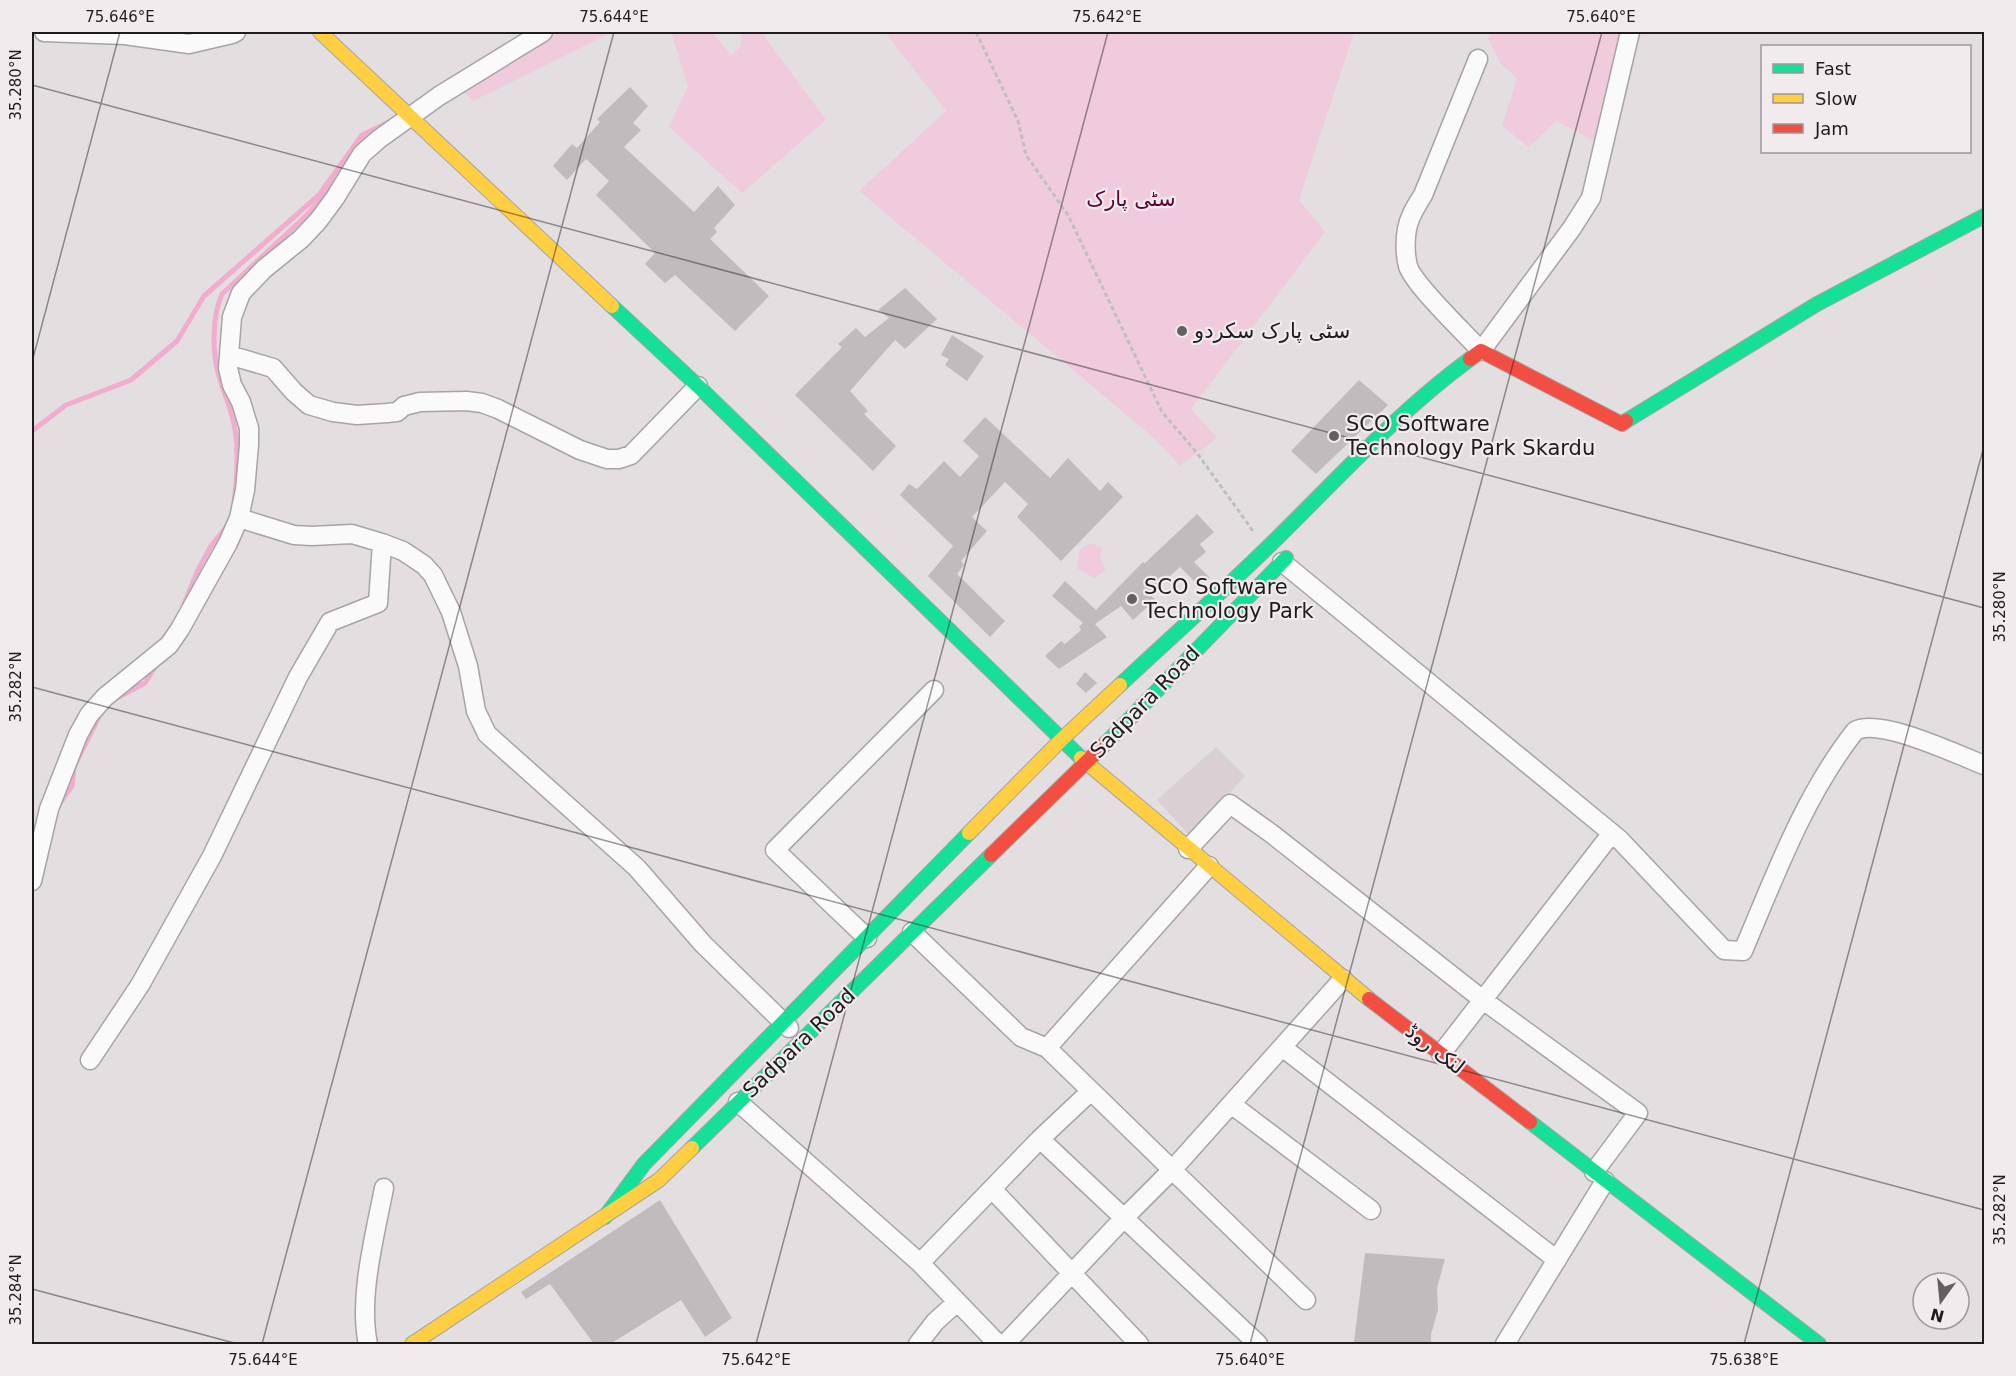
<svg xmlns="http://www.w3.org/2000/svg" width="2016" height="1376" font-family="'DejaVu Sans',Vazirmatn,sans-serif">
	<rect width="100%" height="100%" fill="#e3dee0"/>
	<path fill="#dad0d4" d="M1216 747 1245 776 1190 836 1157 800Z"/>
	<path fill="#f0cbdc" d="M557 32H613L473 101 463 91 498 72Z
		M671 32H712L731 55 741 46V32H761L826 120 742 193 669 127 688 86Z
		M885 32H1354L1299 200 1325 232 1191 409 1217 438 1180 466 1153 437 859 191 946 111Z
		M1491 32H1624L1596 142 1556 121 1529 147 1502 126 1517 78 1501 64 1488 39Z
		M1090 543 1102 547 1100 557 1106 570 1094 578 1077 568 1080 549Z"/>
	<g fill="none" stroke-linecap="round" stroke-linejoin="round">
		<path stroke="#f2acce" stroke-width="5" d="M360 145 372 130
			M32 431 66 405 131 380 177 341 204 296 319 195 362 135 389 122
			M234 503C237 478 239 453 235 429 232 410 224 394 219 376 212 352 212 317 222 294L309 213 336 180
			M184 604 197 572 211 546 227 526
			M115 699 145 683 157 664
			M60 803 72 786 74 767 100 715"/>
	</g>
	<path fill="#c0bcbe" d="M630 87 648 106 633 123 641 130 624 147 694 212 718 186 735 205 714 228 717 232 710 239 769 296 735 331 675 275 665 283 645 264 655 253 596 195 609 181 586 159 567 180 553 166 572 144 577 148 600 122 597 119Z
		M905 288 937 319 905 349 895 340 850 391 868 411 864 414 896 446 873 471 795 395 842 347 838 344 856 328 865 337 889 318 878 310Z
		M952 335 984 356 967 381 945 365 949 359 941 355Z
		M1359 380 1388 405 1316 474 1291 451Z
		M985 417 1050 478 1068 458 1100 491 1108 482 1123 497 1061 561 1017 517 1028 504 1005 482 972 517 987 531 961 561 964 565 957 574 1005 621 990 637 928 576 953 546 900 495 909 484 917 489 944 461 960 477 979 456 963 441Z
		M1197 514 1214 532 1200 544 1206 552 1194 562 1210 578 1200 587 1180 567 1150 594 1155 600 1133 620 1121 606 1095 624 1107 637 1059 669 1045 656 1061 641 1065 644 1081 630 1079 627 1083 623 1052 596 1065 581 1096 610 1143 562 1145 563Z
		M1085 672 1097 683 1086 693 1076 684Z
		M660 1200 732 1318 705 1337 681 1300 610 1344H594L550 1284 526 1299 521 1292Z
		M1365 1253 1445 1259 1437 1288 1438 1310 1431 1334V1344H1372L1354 1342Z"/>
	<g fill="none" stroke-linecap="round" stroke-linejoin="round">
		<defs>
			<path id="street" d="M44 32 125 35 189 44 232 34 236 32
				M1478 59 1423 195C1417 205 1409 216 1407 229 1405 239 1405 255 1408 266 1413 284 1466 334 1481 351L1572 228 1591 198 1630 32
				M229 355 273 368 294 392 309 405 333 412 357 415 387 413 397 412 404 406 420 402 466 401 482 403 498 409 580 450 607 459H619L631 455 698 386
				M239 518 294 535 312 536 352 534 382 543 403 551 424 565 433 575 451 612 468 666 476 711 487 734 637 868 703 944 789 1028
				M1282 562 1619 839 1724 950 1743 951C1775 876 1804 796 1855 731 1879 717 1958 755 1984 765
				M1188 849 1230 804 1272 834 1483 1000 1638 1113 1594 1172
				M1209 866 1047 1048 1306 1300
				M32 881 49 809 78 735 89 715 105 697 169 645 180 629 228 543 239 518 245 490 249 445V428L241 402 232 385 228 368 232 317 241 293 264 269 301 239 318 221 335 198 362 154 379 139 439 96 543 32
				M912 932 1021 1037 1047 1048
				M867 938 775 850 934 690
				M1282 1047 1557 1260
				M1441 1054 1612 833
				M90 1060 140 985 212 856 298 677 330 622 378 603 382 543
				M738 1102 920 1263 998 1344
				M1231 1104 1371 1210
				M1040 1139 1258 1344
				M992 1189 1139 1344
				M920 1263 1040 1139 1091 1091
				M368 1344C358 1298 375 1235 384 1188
				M918 1344 935 1322 957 1302
				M1005 1344 1124 1218 1173 1169 1343 979
				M1505 1344 1605 1181"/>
			<path id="fast" d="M612 306 698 386 1081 758
				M1626 421 1817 304 1984 216
				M1120 685C1169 639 1219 595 1267 548 1333 484 1395 414 1470 359
				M1109 740 1286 558
				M1530 1122 1819 1344
				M692 1148 991 855
				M605 1217 644 1164 969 833"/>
			<path id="slow" d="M320 32 612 306
				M1081 758 1369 999
				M969 833 1061 740 1120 685
				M412 1344 659 1180 692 1148"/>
			<path id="jam" d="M1470 359 1481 351 1622 424 1626 421
				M991 855 1109 740
				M1369 999 1530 1122"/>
		</defs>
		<use href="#street" stroke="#a7a4a5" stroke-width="21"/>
		<use href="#fast" stroke="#a7a4a5" stroke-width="16"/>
		<use href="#slow" stroke="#a7a4a5" stroke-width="16"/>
		<use href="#jam" stroke="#a7a4a5" stroke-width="16"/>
		<path stroke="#c0bfbf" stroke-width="3" stroke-dasharray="4.5 3" stroke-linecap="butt" d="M976 32 1018 121 1026 155 1068 215 1162 412 1197 453 1253 531"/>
		<use href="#street" stroke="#fbfafa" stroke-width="18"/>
		<use href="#fast" stroke="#16e098" stroke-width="14"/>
		<use href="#slow" stroke="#ffcf43" stroke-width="14"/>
		<use href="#jam" stroke="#f24e42" stroke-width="14"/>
	</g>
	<path fill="none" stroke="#1f1c1d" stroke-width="1.5" stroke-opacity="0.45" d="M32 85 1984 608M32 362 120 32M32 687 1984 1210M32 1289 238 1344M262 1344 614 32M756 1344 1108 32M1250 1344 1602 32M1744 1344 1984 446"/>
	<g fill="#646061" stroke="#f1ebed" stroke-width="2">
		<circle cx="1182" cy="331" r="6"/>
		<circle cx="1334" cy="436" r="6"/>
		<circle cx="1132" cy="599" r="6"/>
	</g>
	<g text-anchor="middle" stroke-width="4.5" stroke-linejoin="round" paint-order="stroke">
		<g font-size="21" fill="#5b043a" stroke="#f1ebed">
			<text x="1131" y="206">سٹی پارک</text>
		</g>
		<g font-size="21" fill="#1f1c1d" stroke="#f1ebed" text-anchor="start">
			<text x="1194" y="338">سٹی پارک سکردو</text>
			<text x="1346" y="431">SCO Software<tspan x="1346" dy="24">Technology Park Skardu</tspan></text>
			<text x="1144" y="594">SCO Software<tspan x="1144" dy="24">Technology Park</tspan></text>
		</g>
		<g font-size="21" fill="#1f1c1d" stroke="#f1ebed">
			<text transform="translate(1145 702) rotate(-46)" y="7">Sadpara Road</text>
			<text transform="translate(799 1043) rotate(-44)" y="7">Sadpara Road</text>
			<text transform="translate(1435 1049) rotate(38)" y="7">لنک روڈ</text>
		</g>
	</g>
	<rect width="2016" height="1376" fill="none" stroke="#f1ebed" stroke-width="66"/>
	<rect x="1761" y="45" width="210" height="108" fill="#f1ebed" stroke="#9d989a" stroke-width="1.5"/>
	<rect x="1773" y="64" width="30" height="9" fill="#16e098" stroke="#9d989a" stroke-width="1.5"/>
	<text x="1815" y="75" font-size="18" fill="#1f1c1d">Fast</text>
	<rect x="1773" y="94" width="30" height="9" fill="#ffcf43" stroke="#9d989a" stroke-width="1.5"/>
	<text x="1815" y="105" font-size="18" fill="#1f1c1d">Slow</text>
	<rect x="1773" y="124" width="30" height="9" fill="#f24e42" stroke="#9d989a" stroke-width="1.5"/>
	<text x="1815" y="135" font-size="18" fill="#1f1c1d">Jam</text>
	<g transform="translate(1941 1301) rotate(195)"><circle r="28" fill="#f1ebed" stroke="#9d989a" stroke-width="1.5"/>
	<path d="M0-4.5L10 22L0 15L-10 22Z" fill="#646061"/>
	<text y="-9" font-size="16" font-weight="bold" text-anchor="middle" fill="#1f1c1d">N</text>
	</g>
	<rect x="33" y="33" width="1950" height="1310" fill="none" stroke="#1f1c1d" stroke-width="2"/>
	<g font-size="15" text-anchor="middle" fill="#1f1c1d">
		<text x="120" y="22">75.646°E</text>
		<text x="614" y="22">75.644°E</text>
		<text x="1107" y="22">75.642°E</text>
		<text x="1601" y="22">75.640°E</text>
		<text transform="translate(16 85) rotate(-90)" y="5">35.280°N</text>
		<text transform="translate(2000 607) rotate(-90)" y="5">35.280°N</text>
		<text transform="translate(16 687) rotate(-90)" y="5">35.282°N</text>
		<text transform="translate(2000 1210) rotate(-90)" y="5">35.282°N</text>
		<text transform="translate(16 1290) rotate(-90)" y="5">35.284°N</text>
		<text x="263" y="1365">75.644°E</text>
		<text x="756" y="1365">75.642°E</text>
		<text x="1250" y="1365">75.640°E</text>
		<text x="1744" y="1365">75.638°E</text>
	</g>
</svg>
